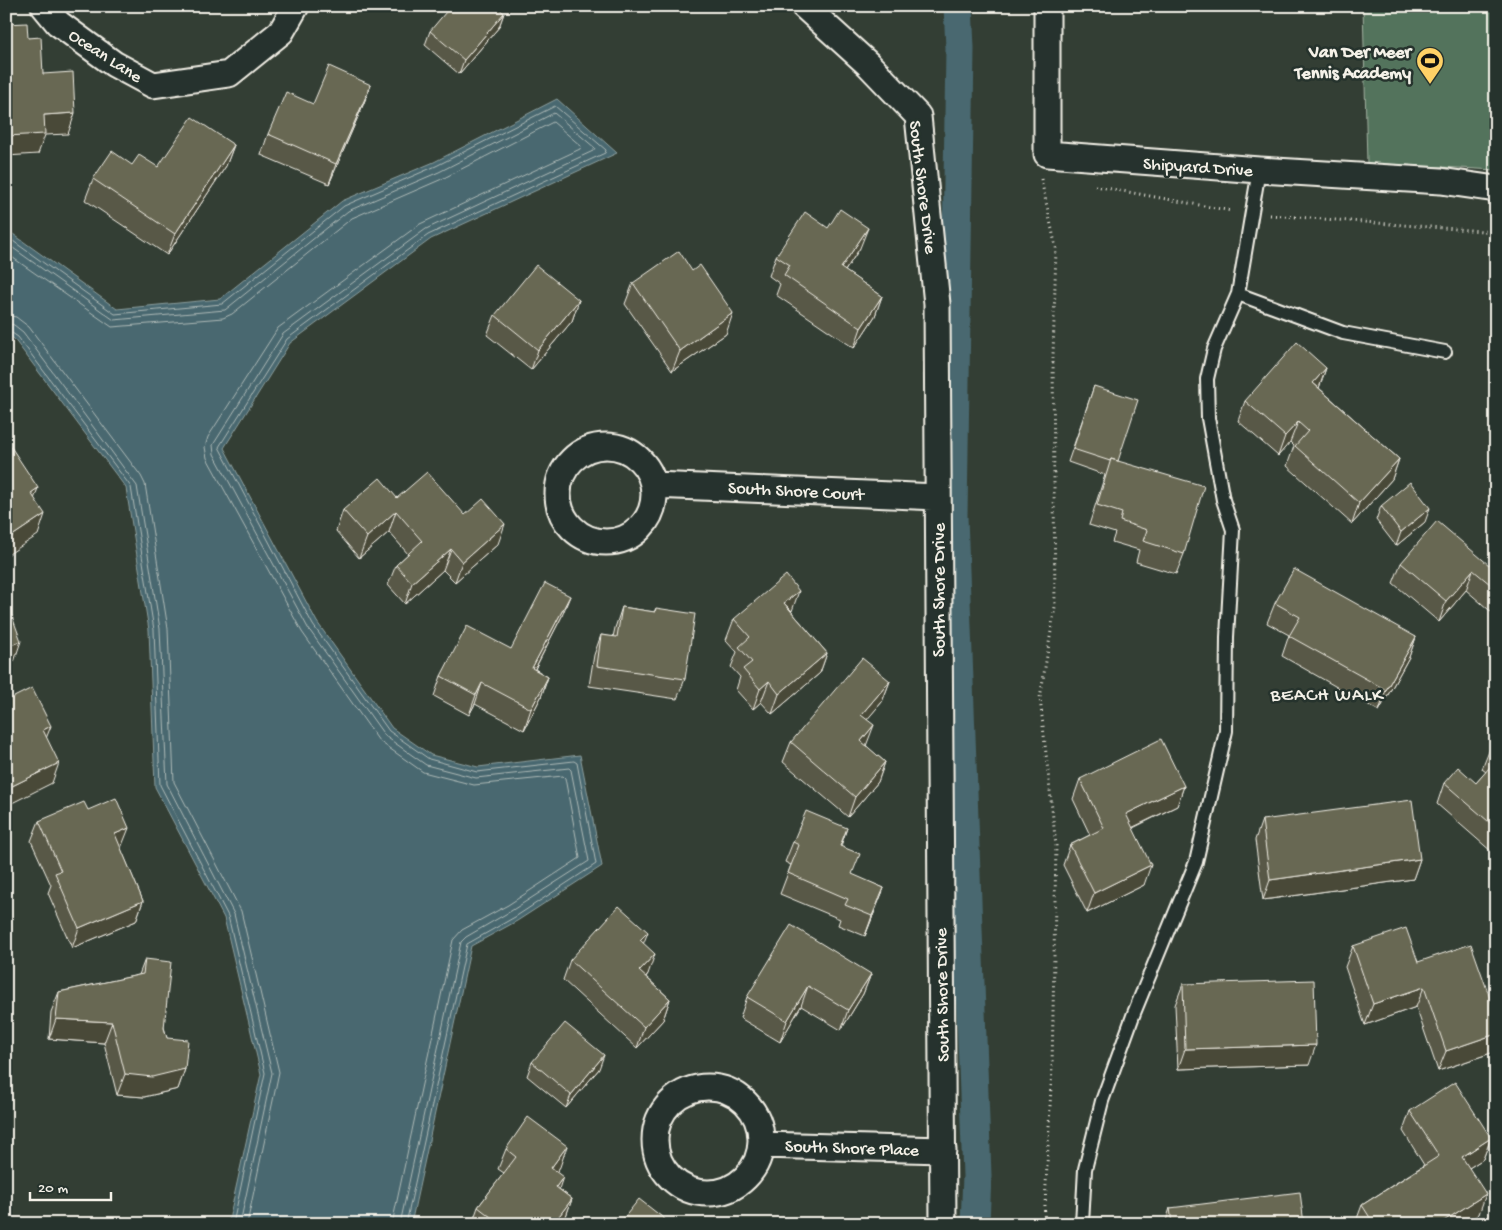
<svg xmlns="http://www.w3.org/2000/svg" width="1502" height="1230" font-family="'Gochi Hand',sans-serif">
	<rect width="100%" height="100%" fill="#333e34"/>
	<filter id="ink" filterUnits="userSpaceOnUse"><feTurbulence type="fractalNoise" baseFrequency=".02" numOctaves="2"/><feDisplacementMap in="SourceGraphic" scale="10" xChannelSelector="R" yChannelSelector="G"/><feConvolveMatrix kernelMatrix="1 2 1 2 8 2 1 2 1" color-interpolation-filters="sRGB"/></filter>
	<g filter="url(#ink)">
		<path fill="#53735c" stroke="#a4b2a2" d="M1363 6H1496V170L1367 163Z"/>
		<path fill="#48686f" stroke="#8d9f9f" d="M557 99 617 153 431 239 290 343 224 448 317 622 392 728 431 755 478 767 580 755 602 866 517 921 471 946 411 1224H228L261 1074 224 918 155 787 149 630 126 488 14 339 6 332V229L117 309 220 299 342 201 434 162Z"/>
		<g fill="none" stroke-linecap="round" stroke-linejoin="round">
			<path stroke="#afbab8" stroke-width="1" d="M6 236 115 314 222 304 344 206 436 166 555 106 606 150 605 153 428 235 287 339 219 447 313 625 389 731 429 759 477 772 574 761 577 763 596 864 515 917 467 944 406 1224
				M6 243 114 320 225 310 348 211 439 172 554 113 595 148 593 151 426 229 283 334 213 445 214 454 308 628 385 736 426 765 476 778 569 768 571 770 589 861 511 911 466 937 461 942 400 1224
				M6 253 112 327 223 318 232 314 352 218 442 179 553 122 581 146 580 149 420 224 278 328 208 437 205 447 207 458 302 632 379 741 423 772 474 785 563 776 565 778 580 858 508 905 462 930 453 940 392 1224
				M6 315 16 317 29 327 141 476 145 484 168 629 174 782 241 911 279 1072 247 1224
				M6 323 14 325 23 332 137 486 160 629 167 784 234 914 272 1073 240 1224
				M6 329 18 337 131 487 154 630 160 785 228 916 265 1073 233 1224"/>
			<path stroke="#48686f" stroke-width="29" d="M958 6 960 48 953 516 977 1176 975 1224"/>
			<defs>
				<path id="service" d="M1238 294 1343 333 1445 352
					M1082 1224 1085 1169 1102 1101 1134 1013 1196 862 1226 731 1227 637 1233 530 1223 500 1208 418 1207 379 1214 349 1238 294 1259 170"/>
				<path id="minor" d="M44 6 58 23 114 64 153 85 229 74 281 32 296 6
					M804 6 868 64 918 116 937 304 943 1224
					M1047 6V154L1259 170 1441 181 1496 189
					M558 494a48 48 0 1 1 96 0a48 48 0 1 1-96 0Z
					M654 485 938 497
					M655 1140a53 53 0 1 1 106 0a53 53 0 1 1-106 0Z
					M762 1145 943 1150"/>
			</defs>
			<use href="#service" stroke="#f4f1e8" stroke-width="16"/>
			<use href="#minor" stroke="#f4f1e8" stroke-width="29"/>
			<path stroke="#f4f1e8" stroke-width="3" stroke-dasharray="1 4" stroke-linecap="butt" d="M1041 179 1056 248 1053 357 1055 607 1040 698 1056 846 1052 1068 1044 1224
				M1095 186 1232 211
				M1270 215 1496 232"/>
			<use href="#service" stroke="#26332d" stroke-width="12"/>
			<use href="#minor" stroke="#26332d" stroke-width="25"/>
		</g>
		<path fill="#595947" stroke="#f4f1e8" d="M504 13 499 27 459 74 425 45 430 31Z
			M371 85 363 105 329 184 261 155 268 134 313 104Z
			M234 145 226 166 167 255 85 200 93 179 158 167Z
			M828 228 860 248 845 271 882 296 875 316 854 348 776 295 780 284 769 276 776 256Z
			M692 271 726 334 672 371 625 304 633 283Z
			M579 300 572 321 531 370 487 335 495 315Z
			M1326 368 1319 388 1399 459 1392 479 1352 524 1287 466 1294 446 1290 442 1278 456 1238 421 1245 401Z
			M1094 386 1118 461 1184 554 1176 574 1136 562 1139 550 1112 542 1115 533 1089 525 1105 475 1068 462Z
			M397 498 465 515 498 544 455 582 443 570 405 604 388 585 396 565 408 554 389 532 359 558 336 531 343 510Z
			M1381 506 1425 522 1396 546 1376 520Z
			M1496 556V616L1466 590 1439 622 1393 583 1401 563 1489 565Z
			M1275 603 1416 637 1409 657 1379 711 1282 656 1289 635 1267 623Z
			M622 607 654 612 656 608 685 679 677 699 589 686 594 655 601 635 613 637 615 628Z
			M791 611 827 653 820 673 772 714 761 702 753 709 736 690 740 677 731 667 737 652 726 640 734 619Z
			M562 616 535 669 548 677 541 697 524 730 475 704 469 715 434 696 441 676 511 649Z
			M890 681 882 702 867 719 866 746 885 762 878 782 848 817 783 762 791 742Z
			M1496 742V848L1492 852 1437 804 1444 783H1476L1486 772 1482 769 1490 749Z
			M1080 779 1184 786 1177 806 1133 828 1144 885 1087 913 1063 865 1070 845 1090 835 1073 799Z
			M88 810 121 848V849L143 901 136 921 72 948 48 893 51 885 31 841 39 821Z
			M1262 820 1420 859 1413 879 1263 900 1255 840Z
			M847 828 841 846 852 875 884 888 865 936 838 925 840 919 780 894 791 865 785 862 793 842Z
			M643 943 648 974 646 977 670 999 663 1020 637 1048 563 980 570 960Z
			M1353 946 1418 962 1496 1015V1047L1494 1052 1438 1071 1416 1007 1365 1025 1345 967Z
			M145 959 167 1038 185 1069 178 1089 144 1097 117 1095 104 1043 49 1039 51 1012 59 992 139 975Z
			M871 974 863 994 841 1030 801 1006 780 1042 740 1018 747 997Z
			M1183 984 1309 1065 1178 1069 1175 1005Z
			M532 1062 599 1069 566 1108 527 1076Z
			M1410 1111 1491 1138 1483 1159 1469 1168 1479 1214 1464 1224H1355L1362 1205 1424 1165 1403 1131Z
			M506 1149 560 1167 556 1172 559 1189 572 1199 565 1219 561 1224H472L478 1207 504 1173 498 1169Z
			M1170 1208 1304 1224H1165Z"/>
		<path fill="#494939" stroke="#f4f1e8" d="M504 13 499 27 459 74 464 60Z
			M371 85 363 105 329 184 336 164Z
			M75 113 68 134 45 135 38 154 6 156V136L44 115Z
			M234 145 226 166 167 255 175 234Z
			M868 228 860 248 833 289 841 268Z
			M882 296 875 316 854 348 861 328Z
			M579 300 572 321 531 370 538 350Z
			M733 313 726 334 672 371 680 351Z
			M1326 368 1319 388 1313 383Z
			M1298 422 1290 442 1278 456 1285 436Z
			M1399 459 1392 479 1352 524 1359 503Z
			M38 488 31 508V493Z
			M1430 508 1425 522 1396 546 1401 532Z
			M396 511 389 532 359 558 367 537Z
			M45 514 38 535 6 556V540Z
			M505 524 498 544 455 582 462 562Z
			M451 549 443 570 405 604 412 583Z
			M1473 570 1466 590 1439 622 1446 601Z
			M799 591 792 611 784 603Z
			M570 596 562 616 525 688 532 668Z
			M1416 637 1409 657 1379 711 1386 690Z
			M21 641 14 662 6 664V647Z
			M827 653 820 673 772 714 779 694Z
			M548 677 541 697 524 730 531 709Z
			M769 681 761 702 753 709 760 689Z
			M890 681 882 702 854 735 861 715Z
			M482 683 475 704 469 715 476 695Z
			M874 725 866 746 861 741Z
			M51 726 43 746V730Z
			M885 762 878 782 848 817 855 797Z
			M59 763 52 783 6 806V789Z
			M1184 786 1177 806 1119 834 1126 814Z
			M129 828 121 848 107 854 115 834Z
			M1496 843V848L1492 852Z
			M1420 859 1413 879 1263 900 1270 880Z
			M1151 865 1144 885 1087 913 1094 893Z
			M884 888 876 908 865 936 872 916Z
			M143 901 136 921 72 948 79 928Z
			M648 932 640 952V940Z
			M655 954 648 974 632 992 639 971Z
			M871 974 863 994 841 1030 848 1010Z
			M808 986 801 1006 780 1042 787 1021Z
			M1424 987 1416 1007 1365 1025 1373 1004Z
			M670 999 663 1020 637 1048 644 1027Z
			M56 1019 112 1022 104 1043 49 1039Z
			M1496 1034V1047L1494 1052 1438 1071 1446 1051Z
			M1316 1045 1309 1065 1178 1069 1185 1049Z
			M604 1055 599 1069 566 1108 571 1095Z
			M185 1069 178 1089 144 1097 117 1095 125 1074Z
			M1491 1138 1483 1159 1455 1177 1462 1157Z
			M567 1146 560 1167 544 1188 551 1168Z
			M563 1177 556 1198V1187Z
			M1486 1194 1479 1214 1464 1224H1439Z
			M572 1199 565 1219 561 1224H553Z"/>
		<path fill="#686852" stroke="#f4f1e8" d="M451 6H496L504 13 464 60 430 31Z
			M27 23 28 38 41 37 43 74 73 72 75 113 44 115 45 134 6 136V24Z
			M329 66 371 85 336 164 268 134 286 92 313 104Z
			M192 117 234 145 175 234 93 179 112 151 132 165 139 155 158 167Z
			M840 209 868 228 841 268 882 296 861 328 784 275 790 265 776 256 805 212 828 228Z
			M679 251 692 271 700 265 733 313 680 351 633 283Z
			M536 265 579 300 538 350 495 315Z
			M1297 342 1326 368 1313 383 1399 459 1359 503 1295 446 1308 431 1298 422 1285 436 1245 401Z
			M1094 386 1138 400 1118 461 1111 459 1110 461 1073 449Z
			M11 447 38 488 31 493 45 514 6 540V450Z
			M1111 459 1204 486 1184 554 1143 541 1147 530 1120 521 1122 513 1097 505Z
			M427 472 465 515 483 499 505 524 462 562 451 549 412 583 396 565 422 541 396 511 367 537 343 510 380 478 397 498Z
			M1410 482 1430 508 1401 532 1381 506Z
			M1437 521 1489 565 1496 556V589L1473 570 1446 601 1401 563Z
			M1294 569 1416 637 1386 690 1289 636 1300 617 1275 603Z
			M786 575 799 591 784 603 827 653 779 694 769 681 760 689 743 669 752 662 739 647 750 637 734 619Z
			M545 583 570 596 532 668 548 677 531 709 482 683 476 695 441 676 467 626 511 649Z
			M6 600 21 641 6 647Z
			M622 607 655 612 656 608 695 614 685 679 597 666 601 635 617 637Z
			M862 658 890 681 861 715 874 725 861 741 885 762 855 797 791 742Z
			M32 688 51 726 43 730 59 763 6 789V701Z
			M1161 739 1184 786 1126 814 1151 865 1094 893 1070 845 1104 828 1080 779Z
			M1496 742V754L1490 749Z
			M1496 760V828L1444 783 1458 767 1476 783Z
			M116 798 129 828 115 834 143 901 79 928 55 873 61 871 39 821 84 802 88 810Z
			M1412 800 1420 859 1270 880 1262 820Z
			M806 811 847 828 840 846 860 854 852 874 884 888 872 916 845 905 848 899 788 873 799 845 793 842Z
			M619 906 648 932 640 940 655 954 639 971 670 999 644 1027 570 960Z
			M791 925 871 974 848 1010 808 986 787 1021 747 997Z
			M1406 928 1418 962 1471 944 1496 1015V1034L1446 1051 1424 987 1373 1004 1353 946Z
			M145 959 171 962 164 1028 167 1038 188 1040 185 1069 152 1077 125 1074 112 1022 56 1019 59 992 143 974Z
			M1314 980 1316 1045 1185 1049 1183 984Z
			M565 1023 604 1055 571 1095 532 1062Z
			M1455 1082 1491 1138 1462 1157 1486 1194 1439 1224H1374L1362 1205 1439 1156 1410 1111Z
			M528 1117 567 1146 551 1168 563 1177 556 1187 572 1199 553 1224H500L478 1207 516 1157 506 1149Z
			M1300 1192 1304 1224H1172L1170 1208Z
			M639 1199 671 1224H619Z"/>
	</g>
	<defs>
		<symbol id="stadium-pin" viewBox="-11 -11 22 30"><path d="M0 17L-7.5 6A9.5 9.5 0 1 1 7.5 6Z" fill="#ffd166" stroke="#26332d"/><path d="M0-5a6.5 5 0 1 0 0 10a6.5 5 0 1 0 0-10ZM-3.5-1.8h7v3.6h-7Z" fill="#111"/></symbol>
	</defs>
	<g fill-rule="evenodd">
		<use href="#stadium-pin" x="1414" y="45" width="32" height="43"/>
	</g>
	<g text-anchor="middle" stroke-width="5" stroke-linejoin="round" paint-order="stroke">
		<g font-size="18" font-weight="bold" fill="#f4f1e8" stroke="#26332d" text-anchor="end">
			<text x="1411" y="57">Van Der Meer<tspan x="1411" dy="21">Tennis Academy</tspan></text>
		</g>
		<g font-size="18" fill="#f4f1e8" stroke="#26332d">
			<text transform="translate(106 55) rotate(33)" y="6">Ocean Lane</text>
			<text transform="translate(1198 166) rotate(4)" y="6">Shipyard Drive</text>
			<text transform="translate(924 187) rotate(83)" y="6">South Shore Drive</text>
			<text transform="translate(796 490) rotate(3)" y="6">South Shore Court</text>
			<text transform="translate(938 590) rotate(-90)" y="6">South Shore Drive</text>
			<text transform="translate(941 995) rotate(-91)" y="6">South Shore Drive</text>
			<text transform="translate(852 1147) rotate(2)" y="6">South Shore Place</text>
		</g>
		<g font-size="19" letter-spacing="1" fill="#f4f1e8" stroke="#26332d">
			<text x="1327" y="700">BEACH WALK</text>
		</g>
	</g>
	<rect width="1502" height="1230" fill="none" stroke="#26332d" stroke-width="25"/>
	<rect x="12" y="12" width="1477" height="1205" fill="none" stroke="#f4f1e8" stroke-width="2" filter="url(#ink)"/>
	<path d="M30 1192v8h81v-8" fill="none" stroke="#f4f1e8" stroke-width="2.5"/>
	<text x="38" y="1192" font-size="15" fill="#f4f1e8" stroke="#26332d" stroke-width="4" paint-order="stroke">20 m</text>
</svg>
